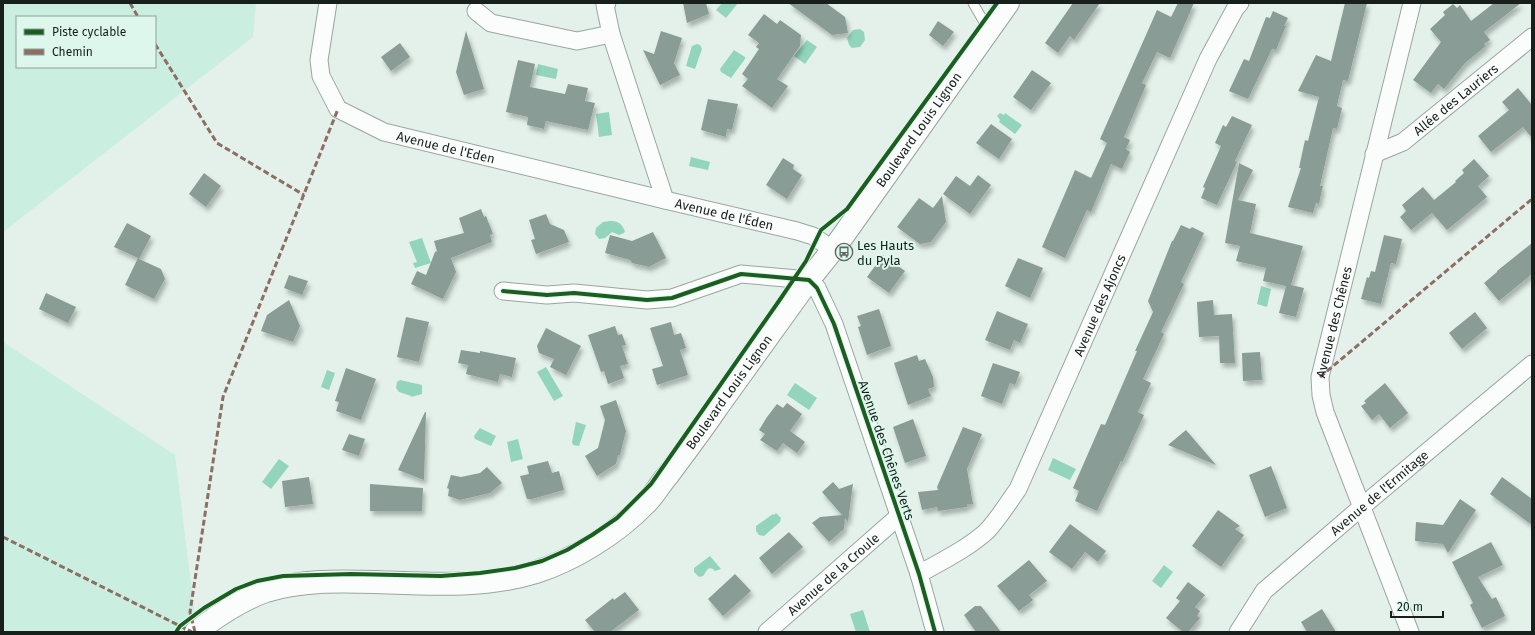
<svg xmlns="http://www.w3.org/2000/svg" width="1535" height="635" font-family="'Fira Sans',sans-serif">
	<defs>
		<filter id="shadow"><feDropShadow dx="2.5" dy="4.5" stdDeviation="2" flood-color="#0004"/></filter>
	</defs>
	<rect width="100%" height="100%" fill="#e4f1eb"/>
	<path fill="#caeedf" fill-rule="evenodd" d="M3 3H256L253 37 3 232ZM17 17H155V67H17Z
		M3 342 175 455 197 632H3Z"/>
	<path fill="#92d5bc" d="M722 3H738L726 18 716 10Z
		M860 29 864 32 865 40 860 47 852 48 849 45 847 38 853 30Z
		M807 40 817 47 805 64 794 56Z
		M697 44 700 45 702 49 695 69 686 66 692 46Z
		M734 50 745 57V59L731 78 721 72 720 69Z
		M538 64 558 69 556 79 536 75Z
		M609 112 612 135 599 137 596 114Z
		M1000 113 1004 115 1005 113 1022 125 1015 134 999 122 1000 120 997 116Z
		M691 157 710 162 708 170 689 166Z
		M610 221C618 221 621 223 625 231L624 233 619 235 612 232 605 238 599 239 595 234 596 228 603 222Z
		M422 238 431 263 415 268 413 263 417 262 409 242Z
		M1261 286 1271 289 1267 307 1257 304Z
		M546 367 563 396 554 401 537 372Z
		M327 370 335 373 329 390 321 387Z
		M400 380 422 385V394L411 397V396L399 392 396 388 397 382Z
		M795 383 817 398 809 410 787 395Z
		M576 422 586 425 579 446 573 445 572 442Z
		M480 428 496 436 491 446 475 439 474 436Z
		M518 439 523 459 511 462 507 442Z
		M1053 458 1076 469 1070 480 1048 470Z
		M279 459 289 466 271 489 262 482Z
		M776 513 781 518 780 522 764 536 759 535 756 531V526L773 514 774 515Z
		M710 556 721 569 715 571 713 569C707 566 706 573 703 576L699 577 694 572V568Z
		M1164 565 1173 572 1161 588 1152 581Z
		M863 610 870 632H856L850 614Z"/>
	<path fill="#899c95" filter="url(#shadow)" d="M683 3H706L709 14 687 23Z
		M788 3H826L845 17 848 33 832 35Z
		M1073 3H1100L1074 40 1070 36 1058 53 1045 43Z
		M1178 3H1194L1170 58 1157 52 1142 83 1146 85 1124 137 1130 140 1126 149 1130 152 1122 169 1111 164 1091 212 1087 210 1065 258 1042 247 1075 170 1091 178 1107 143 1100 139 1157 10 1171 17Z
		M1345 3H1367L1348 81 1343 80 1337 106 1342 108 1337 129 1333 128 1320 186H1323L1321 194 1319 204 1316 203 1313 213 1288 207 1301 168H1299L1305 140 1308 141 1319 97 1298 91 1316 55 1331 61Z
		M1494 3H1521L1484 32 1490 40 1484 44 1486 46 1465 63 1444 89 1438 84 1431 93 1413 80 1441 42 1430 29 1445 15 1443 12 1453 4 1457 8 1460 5 1471 21Z
		M1273 11 1288 18 1284 26H1286L1276 50 1272 49 1248 99 1229 91 1244 59 1249 61 1266 17 1270 18Z
		M764 14 777 24 780 20 801 35 800 46 777 79 788 86 772 108 742 86 748 79 742 74 759 49 756 47 759 43 748 35Z
		M938 21 954 32 943 46 929 35Z
		M466 31 484 89 464 95 456 72Z
		M661 31 682 38 674 63 680 75 660 85 643 50 654 54Z
		M400 43 410 57 391 71 381 57Z
		M518 60 535 64 530 87 565 94 568 84 588 88 585 101 595 103 588 130 546 121 544 129 527 125 528 117 506 112Z
		M1032 70 1051 83 1031 110 1013 97Z
		M1518 88 1532 105V138L1523 127 1491 152 1478 136 1509 110 1502 102Z
		M708 99 738 104 732 130 727 129 726 137 701 130Z
		M1232 116 1252 125 1235 161 1237 162 1217 205 1201 198 1205 188 1203 187 1221 146 1215 143 1223 125 1226 127Z
		M991 124 1012 139 999 159 976 143Z
		M783 158 794 165 793 169 802 175 787 199 766 185Z
		M1474 159 1489 176 1478 186 1487 197 1447 230 1432 213 1411 230 1400 217 1406 211 1402 205 1423 187 1434 200 1456 182 1455 181 1464 173 1462 170Z
		M1239 163 1253 170 1238 200 1256 204 1250 233 1303 246 1291 285 1304 288 1296 317 1279 313 1286 286 1263 281 1266 268 1236 261 1240 246 1225 243Z
		M204 173 221 186 206 207 189 194Z
		M978 175 991 185 970 214 943 194 956 176 970 186Z
		M942 196 946 222 931 242 920 244 897 227 919 198 933 208Z
		M481 209 484 217 486 216 493 234 490 235 492 242 451 258 456 272 443 299 411 284 417 271 426 275 435 252 437 251 434 241 464 233 459 218Z
		M546 214 550 224 564 230 569 242 536 254 531 240 535 239 529 220Z
		M127 223 151 236 139 259 161 269 165 279 154 299 125 285 138 258 114 247Z
		M1181 225 1190 229 1192 227 1204 233 1181 282 1184 284 1161 332 1164 334 1143 379 1151 383 1138 412 1144 415 1123 461H1121L1097 511 1075 501 1079 491 1073 488 1101 424 1105 425 1137 351H1135L1153 312 1148 301 1172 241H1173Z
		M653 232 666 258 649 267 632 263 630 260 605 253 610 235 632 241Z
		M1384 235 1402 239 1396 264 1391 263 1381 304 1361 299 1367 277 1369 278 1371 271 1375 272Z
		M1532 243V274L1499 301 1484 283 1497 272V271Z
		M883 255 905 271 889 293 867 277Z
		M1018 258 1043 268 1030 298 1005 286Z
		M289 275 308 281 302 295 284 288Z
		M46 293 76 307 68 323 39 309Z
		M289 300 300 326 293 342 261 331 267 315Z
		M1213 300 1214 315 1232 314 1235 363H1220L1219 336 1199 337 1197 302Z
		M879 309 891 346 867 355 858 327 861 326 857 316Z
		M997 311 1028 324 1020 343 1014 340 1010 350 985 340Z
		M1475 312 1487 328 1462 349 1449 333Z
		M406 317 429 322 419 362 397 357Z
		M671 322 674 335 681 333 686 348 680 350 688 375 657 385 652 369 663 366 650 328Z
		M615 326 618 335 622 334 626 345 622 346 628 364 620 366 624 378 608 384 604 371 601 372 588 335Z
		M546 328 581 346 566 375 550 367 554 359 539 353 537 346Z
		M461 350 480 353V351L516 358 512 377 500 374 498 382 466 374 468 365 458 363Z
		M1260 352 1262 380 1243 381 1242 353Z
		M917 355 919 361 925 359 933 377 934 387 928 389 931 396 908 405 894 363Z
		M993 363 1020 372 1015 385 1010 383 1002 404 981 396Z
		M346 368 376 379 361 420 336 411 339 402 335 401Z
		M1385 383 1408 413 1390 428 1379 414 1372 420 1361 406 1366 403 1364 401Z
		M616 400 626 431 620 455H618L616 464 597 476 585 456 598 448 605 420 600 406Z
		M787 403 802 414 790 431 805 442 797 453 783 443 777 451 760 440 765 434 759 430 767 417 777 404 783 408Z
		M425 412H426L424 480 398 470Z
		M913 419 926 456 905 463 893 427Z
		M963 427 982 434 967 469 973 504H967V507L938 511 937 507 922 510 918 492 938 490 937 487Z
		M1186 430 1216 465 1168 445Z
		M349 434 365 439 359 456 342 450Z
		M548 461 552 473 559 471 564 490 532 499H527L520 476 529 474 527 466Z
		M1271 466 1287 508 1265 517 1249 475Z
		M487 467 502 483 490 493 460 500 448 496 449 489 447 488 451 475 461 477 480 473Z
		M309 477 313 504 285 507 282 481Z
		M1502 477 1532 499V525L1490 494Z
		M833 482 839 489 853 484 848 522 845 518 844 529 829 542 812 523 820 517 842 515 822 492Z
		M370 484 423 488 422 511H370Z
		M1460 499 1476 510 1448 553 1443 544 1415 541 1416 522 1443 525Z
		M1218 510 1240 526 1235 529 1244 535 1221 567 1192 546Z
		M1070 524 1106 551 1098 562 1085 552 1072 569 1049 552Z
		M789 532 803 547 772 574 759 558Z
		M1491 542 1503 565 1478 577 1492 599 1496 597 1505 616 1482 628 1470 605 1473 603 1452 562Z
		M1029 560 1047 581 1029 595 1033 600 1019 611 997 586Z
		M735 574 751 591 723 616 708 599Z
		M1188 582 1205 595 1195 607 1200 611 1197 616 1200 618 1188 632H1183L1166 618 1180 601 1176 598Z
		M625 592 639 610 610 632H595L585 620 613 598 614 600Z
		M975 606H981L1001 632H976L964 615Z
		M1322 609 1336 632H1307L1301 622Z"/>
	<g fill="none" stroke-linecap="round" stroke-linejoin="round">
		<defs>
			<path id="service" d="M973 3 988 29"/>
			<g id="minor">
				<path id="s1" d="M328 3 319 60 321 76 338 109 384 132 665 200"/>
				<path id="s2" d="M607 3 605 5 611 34 665 200 797 231 813 236 833 250"/>
				<path d="M476 11 491 23 577 41 611 34"/>
				<path id="s3" d="M1374 154 1403 142 1532 37"/>
				<path d="M503 291 547 295 574 293 647 300 672 298 741 274 809 280 817 288 834 324 919 574 935 632"/>
				<path id="s4" d="M919 574C942 561 967 549 987 531 999 518 1008 503 1018 489L1208 59 1235 9 1240 3"/>
				<path id="s5" d="M767 632 899 516"/>
				<path id="s6" d="M1238 632 1264 591 1371 499 1532 364"/>
				<path id="s7" d="M1410 632 1325 412 1321 395 1320 377 1412 3"/>
			</g>
			<g id="secondary">
				<path id="s8" d="M196 632C218 615 240 600 266 591 301 580 339 581 375 582 428 584 484 588 536 572 574 560 617 533 645 504 654 496 660 484 668 475 685 452 702 430 718 406 748 365 778 323 808 281 818 268 828 256 838 243L1008 3"/>
			</g>
		</defs>
		<use href="#service" stroke="#9aa5a0" stroke-width="11"/>
		<use href="#minor" stroke="#9aa5a0" stroke-width="19"/>
		<use href="#secondary" stroke="#9aa5a0" stroke-width="24"/>
		<use href="#service" stroke="#fbfdfc" stroke-width="9"/>
		<use href="#minor" stroke="#fbfdfc" stroke-width="17"/>
		<use href="#secondary" stroke="#fbfdfc" stroke-width="22"/>
		<path stroke="#8d6e63" stroke-width="3" stroke-dasharray="6 3" stroke-linecap="butt" d="M130 3 138 17
			M155 44 217 143 304 195
			M1320 377 1532 199
			M3 537 192 632
			M195 632 190 612 223 397 338 109"/>
		<defs>
			<path id="cycleway" d="M503 291 547 295 574 293 647 300 672 298 741 274 809 280 817 288 834 324 919 574 935 632
				M176 632 180 626 204 608 236 589 257 581 283 576 351 574 441 576 480 573 515 568 542 561 567 550 592 535 617 518 651 484 781 298 806 261 821 230 847 209 997 3"/>
		</defs>
		<use href="#cycleway" stroke="#def7ec" stroke-width="6"/>
		<use href="#cycleway" stroke="#1b5e20" stroke-width="4"/>
	</g>
	<defs>
		<symbol id="bus-ring" viewBox="-11 -11 22 22"><circle r="9.5" fill="#def7ec" stroke="#5f6964" stroke-width="1.5"/><path d="M-5-6H5V4H4V6H2V4H-2V6H-4V4H-5ZM-3.5-4V0h7V-4ZM-3.5 1.2v1.5H-2V1.2ZM2 1.2v1.5H3.5V1.2Z" fill="#5f6964"/></symbol>
	</defs>
	<g fill-rule="evenodd">
		<use href="#bus-ring" x="834" y="242" width="20" height="20"/>
	</g>
	<g text-anchor="middle" stroke-width="4" stroke-linejoin="round" paint-order="stroke">
		<g font-size="13" fill="#17201c" stroke="#def7ec">
			<text dy="5" stroke="none"><textPath href="#s3" startOffset="99">Allée des Lauriers</textPath></text>
			<text dy="5" stroke="none"><textPath href="#s8" startOffset="947">Boulevard Louis Lignon</textPath></text>
			<text dy="5" stroke="none"><textPath href="#s1" startOffset="226">Avenue de l'Eden</textPath></text>
			<text dy="5" stroke="none"><textPath href="#s2" startOffset="268">Avenue de l'Éden</textPath></text>
			<text dy="5" stroke="none"><textPath href="#s4" startOffset="334">Avenue des Ajoncs</textPath></text>
			<text dy="5" stroke="none"><textPath href="#s7" startOffset="328">Avenue des Chênes</textPath></text>
			<text dy="5" stroke="none"><textPath href="#s8" startOffset="623">Boulevard Louis Lignon</textPath></text>
			<text transform="translate(887 450) rotate(71)" y="5">Avenue des Chênes Verts</text>
			<text dy="5" stroke="none"><textPath href="#s6" startOffset="200">Avenue de l'Ermitage</textPath></text>
			<text dy="5" stroke="none"><textPath href="#s5" startOffset="88">Avenue de la Croule</textPath></text>
		</g>
		<g font-size="13" fill="#17201c" stroke="#def7ec" text-anchor="start">
			<text x="857" y="250">Les Hauts<tspan x="857" dy="15">du Pyla</tspan></text>
		</g>
	</g>
	<rect width="1535" height="635" fill="none" stroke="#17201c" stroke-width="8"/>
	<rect x="16" y="16" width="140" height="52" fill="#def7ec" stroke="#8ea199"/>
	<rect x="24" y="29" width="20" height="6" fill="#1b5e20" stroke="#8ea199"/>
	<text x="52" y="36" font-size="12" fill="#17201c">Piste cyclable</text>
	<rect x="24" y="49" width="20" height="6" fill="#8d6e63" stroke="#8ea199"/>
	<text x="52" y="56" font-size="12" fill="#17201c">Chemin</text>
	<path d="M1391 611v6h52v-6" fill="none" stroke="#17201c" stroke-width="2"/>
	<text x="1397" y="611" font-size="12" fill="#17201c" stroke="#def7ec" stroke-width="3" paint-order="stroke">20 m</text>
</svg>
